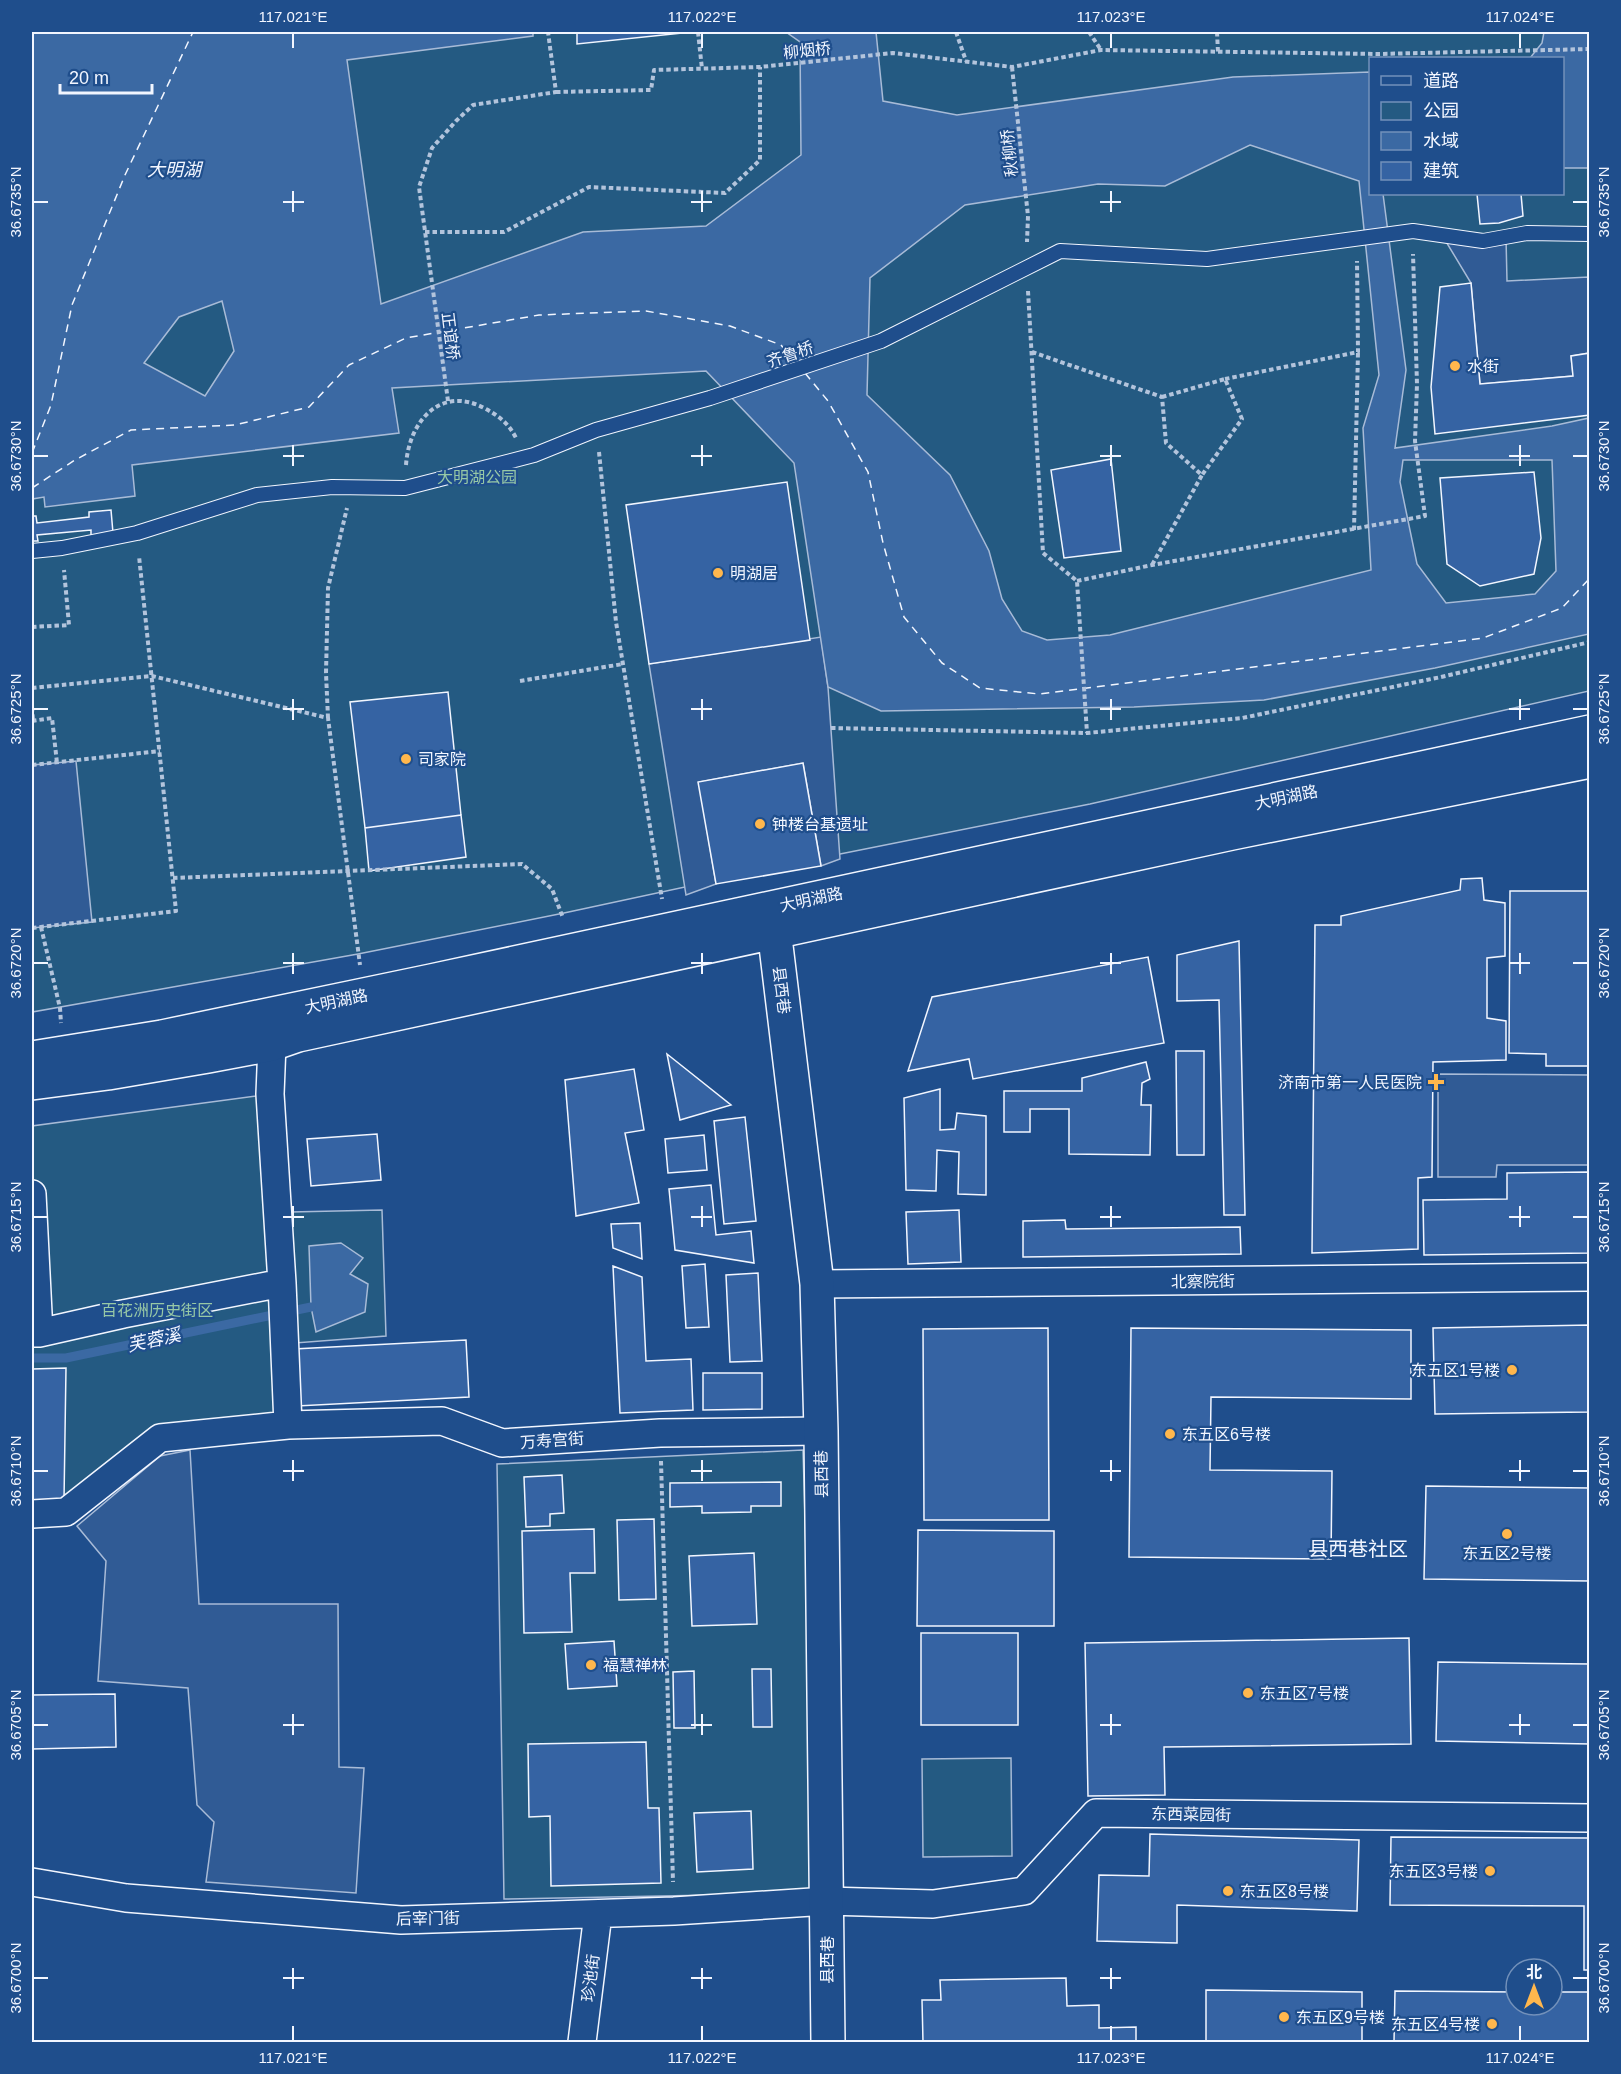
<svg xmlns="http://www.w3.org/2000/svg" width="1621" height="2074" font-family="Arial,'Noto Sans SC',sans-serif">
	<rect width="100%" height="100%" fill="#1f4e8c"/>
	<path fill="#245a82" stroke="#a8bbd7" stroke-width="1.5" fill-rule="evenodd" d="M32 32H1589V691L1090 804 820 858 564 913 358 954 32 1012ZM1370 58H1562V194H1370Z
		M270 1094 288 1425 160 1438 66 1512 32 1514V1126Z
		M382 1210 386 1336 295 1343 291 1212Z
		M803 1450 816 1893 504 1899 497 1464Z
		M1011 1758 1012 1856 923 1857 922 1759Z"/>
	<path fill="#305b95" stroke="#a8bbd7" stroke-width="1.5" d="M1442 235 1506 238 1507 281 1589 277V353L1571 356 1573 376 1480 384 1471 283Z
		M821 637 828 687 840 859 821 866 803 763 699 782 716 884 686 895 649 664Z
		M76 761 92 922 32 928V765Z
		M1438 1074 1589 1075V1165H1497L1496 1177H1438Z
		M190 1450 199 1604H338L339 1767 364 1768 356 1893 206 1882 214 1822 197 1805 188 1688 98 1681 106 1561 77 1526 160 1456Z"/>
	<path fill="#3b69a3" stroke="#a8bbd7" stroke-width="1.5" fill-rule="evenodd" d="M32 32H533V36L347 60 381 304 583 232 706 226 801 155 800 42 786 32H876L883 101 957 115 1233 77 1370 72V194H1383L1406 370 1395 448 1552 426 1589 418V634L1435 668 1264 700 1134 707 881 711 828 687 794 463 706 371 392 388 399 433 132 465 135 496 45 507 44 497 32 499ZM1250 145 1359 181 1379 375 1363 428 1371 570 1110 635 1047 640 1022 631 1002 599 989 551 950 475 867 395 870 278 965 205 1098 184 1165 186ZM222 301 234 351 205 396 144 363 179 317ZM1403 460H1552L1556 571 1535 594 1446 603 1417 564 1400 482Z
		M1544 32H1589V168H1563L1562 58H1530L1542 43Z
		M341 1243 363 1258 350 1274 368 1284 365 1312 316 1332 311 1307 309 1246Z"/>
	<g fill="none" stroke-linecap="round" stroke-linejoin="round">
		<path stroke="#3b69a3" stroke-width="9" d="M32 1358H66L311 1307"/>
		<path stroke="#f2f6ff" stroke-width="1.5" stroke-dasharray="8 6" stroke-linecap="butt" d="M805 373 828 401 868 472 883 543 904 617 942 663 980 688 1039 694 1483 638 1562 608 1590 578
			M32 453 51 405 72 305 125 175 193 32
			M32 488 75 460 131 430 235 425 309 407 349 365 406 338 539 315 646 311 730 326 781 345 796 363"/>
	</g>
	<path fill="#3563a3" stroke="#f2f6ff" stroke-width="1.5" d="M577 32H692L577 44Z
		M1477 194H1521L1523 216 1499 223 1480 224Z
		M1471 283 1480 384 1573 376 1571 356 1590 353V415L1435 434 1431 387 1440 287Z
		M1111 459 1121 551 1064 558 1051 470Z
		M1534 472 1541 538 1534 574 1480 586 1447 564 1440 478Z
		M787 482 810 640 649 664 626 505Z
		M111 510 113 533 91 536V530L37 535 38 541H32V516H36L37 523 89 517V512Z
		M448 692 461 815 365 828 350 702Z
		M803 763 821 866 716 884 698 782Z
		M461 815 466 857 369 871 365 828Z
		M1482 878 1484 900 1505 903V956L1487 958V1018L1506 1021V1060L1433 1062 1432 1177 1418 1178V1249L1312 1253 1315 925H1341V916L1460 890 1461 879Z
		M1510 891H1590V1066H1546V1054L1509 1053Z
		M1239 941 1245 1215H1224L1219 1000 1177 1001V955Z
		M1148 957 1164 1043 973 1079 969 1059 908 1071 932 997Z
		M1176 1051H1204V1155H1177Z
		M667 1054 731 1105 680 1120Z
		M1146 1062 1150 1079 1142 1083 1141 1105H1151L1150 1155 1069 1154V1109H1030V1132H1004V1091H1082V1078Z
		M634 1069 644 1130 625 1133 639 1203 576 1216 565 1080Z
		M940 1089V1130L955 1129 957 1113 986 1116V1195L958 1194 959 1152 937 1150 936 1191 906 1190 904 1098Z
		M745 1117 756 1221 724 1224 714 1121Z
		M377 1134 381 1180 311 1186 307 1139Z
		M704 1135 707 1170 668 1173 665 1139Z
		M1588 1172 1590 1253 1424 1255 1423 1200 1507 1199V1173Z
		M711 1185 716 1235 751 1231 754 1263 675 1250 669 1189Z
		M959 1210 961 1262 908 1264 906 1212Z
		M1065 1220 1066 1229 1240 1227 1241 1254 1023 1257V1221Z
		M640 1223 642 1259 613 1248 611 1224Z
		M705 1264 709 1327 686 1328 682 1266Z
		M613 1266 642 1277 646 1361 691 1359 693 1410 620 1413Z
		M758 1273 762 1361 730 1362 726 1275Z
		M1590 1325V1412L1435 1414 1433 1328Z
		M1048 1328 1049 1520H924L923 1329Z
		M1131 1328 1411 1330V1399L1211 1397 1210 1470 1332 1471 1331 1559 1129 1557Z
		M466 1340 469 1397 297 1406 294 1349Z
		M66 1368 64 1500 32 1502V1369Z
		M703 1373H762V1409L703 1410Z
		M562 1475 564 1513 550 1514V1526L526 1527 524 1477Z
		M781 1482V1506H751V1512L702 1513V1506L670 1507V1483Z
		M1426 1486 1590 1488V1581L1424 1579Z
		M654 1519 656 1599 619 1600 617 1520Z
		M594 1529 595 1573H570L572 1632 524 1633 522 1531Z
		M918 1530 1054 1531V1626H917Z
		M754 1553 757 1624 692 1626 689 1556Z
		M921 1633H1018V1725H921Z
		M1409 1638 1411 1744 1164 1747 1165 1795 1088 1796 1085 1643Z
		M614 1641 617 1686 568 1689 565 1644Z
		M1438 1662 1590 1664V1744L1436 1741Z
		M752 1669H771L772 1727H753Z
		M694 1671 695 1728H674L673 1672Z
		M115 1694 116 1747 32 1749V1695Z
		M646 1742 648 1808H659L661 1883 551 1886 550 1816 529 1817 528 1744Z
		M751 1811 753 1869 697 1872 694 1813Z
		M1150 1834 1359 1840 1357 1911 1177 1905V1943L1097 1941 1099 1875 1149 1876Z
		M1391 1837 1590 1838V1970H1584V1906L1390 1905Z
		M1066 1978 1067 2006 1099 2005V2028L1136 2027V2042H923L922 2000H941L940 1980Z
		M1206 1990 1362 1992V2042H1206Z
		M1395 1991 1516 1992V2005H1552V1992H1590V2042H1394Z"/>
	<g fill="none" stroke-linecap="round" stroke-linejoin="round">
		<defs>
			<path id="lane" d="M32 551 62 548 137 533 257 495 332 487 405 488 534 455 596 430 710 398 881 341 1060 251 1207 259 1413 231 1483 241 1527 233 1590 234"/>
			<path id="street" d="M272 1044 270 1094 282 1283 288 1425
				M32 1194 39 1333
				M817 1284 1590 1277
				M32 1333H39L123 1314 282 1283
				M32 1514 66 1512 160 1438 288 1425 442 1421 502 1443 660 1433 821 1431
				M32 1882 126 1898 401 1920 674 1911 827 1901 933 1904 1024 1891 1096 1813 1590 1818
				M582 2042 598 1914"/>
			<path id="secondary" d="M772 913 817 1284 821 1431 828 2042
				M32 1058 162 1037 431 981 1590 732
				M32 1083 108 1073 208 1056 272 1044 298 1035 1232 833 1590 761"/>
		</defs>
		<use href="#lane" stroke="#f2f6ff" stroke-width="16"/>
		<use href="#street" stroke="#f2f6ff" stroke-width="30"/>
		<use href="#secondary" stroke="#f2f6ff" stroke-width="36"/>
		<path stroke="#b3c4dc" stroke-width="4" stroke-dasharray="4.5 3" stroke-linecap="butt" d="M698 32 702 69
			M956 32 966 61
			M1089 32 1101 50
			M1217 32 1218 52
			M1012 67 1028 216 1027 242
			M556 92 651 90 654 70 760 67 893 53 1012 67 1101 50 1378 54 1590 49
			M425 232H504L589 187 725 193 760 160V67
			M1028 291 1043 553 1077 581 1087 733
			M1032 352 1162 397 1166 443 1202 475 1152 565
			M1225 379 1358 352 1357 261
			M1162 397 1225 379 1242 419 1202 475
			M448 401 419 187 432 148 456 121 473 105 556 92 548 32
			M599 452 616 622 662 899
			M406 465C409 421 441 384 486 409 499 416 509 424 516 438
			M1354 530 1358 352
			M1077 581 1152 565 1425 516 1415 441 1417 384 1413 254
			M32 627 69 625 64 570
			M520 681 623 664
			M32 688 152 676 328 718 360 965
			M32 707 33 721
			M328 718 326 673 328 588 347 508
			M32 721 52 718 57 763
			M831 728 1087 733 1242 718 1441 677 1590 642
			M32 765 160 751
			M173 878 522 864 552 889 563 918
			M41 927 60 1008 61 1023
			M32 928 176 911 139 556
			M661 1461 673 1882"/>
		<use href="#lane" stroke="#1f4e8c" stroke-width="14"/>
		<use href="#street" stroke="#1f4e8c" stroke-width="27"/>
		<use href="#secondary" stroke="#1f4e8c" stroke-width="33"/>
	</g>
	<path fill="none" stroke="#f2f6ff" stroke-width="2" d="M293 33V48M702 33V48M1111 33V48M1520 33V48M293 191V212M702 191V212M1111 191V212M33 202H48M283 202H304M691 202H712M1100 202H1121M1573 202H1588M293 445V466M702 445V466M1111 445V466M1520 445V466M33 456H48M283 456H304M691 456H712M1100 456H1121M1509 456H1530M1573 456H1588M293 699V720M702 699V720M1111 699V720M1520 699V720M33 709H48M283 709H304M691 709H712M1100 709H1121M1509 709H1530M1573 709H1588M293 953V974M702 953V974M1111 953V974M1520 953V974M33 963H48M283 963H304M691 963H712M1100 963H1121M1509 963H1530M1573 963H1588M293 1206V1227M702 1206V1227M1111 1206V1227M1520 1206V1227M33 1217H48M283 1217H304M691 1217H712M1100 1217H1121M1509 1217H1530M1573 1217H1588M293 1460V1481M702 1460V1481M1111 1460V1481M1520 1460V1481M33 1471H48M283 1471H304M691 1471H712M1100 1471H1121M1509 1471H1530M1573 1471H1588M293 1714V1735M702 1714V1735M1111 1714V1735M1520 1714V1735M33 1725H48M283 1725H304M691 1725H712M1100 1725H1121M1509 1725H1530M1573 1725H1588M293 1968V1989M702 1968V1989M1111 1968V1989M33 1978H48M283 1978H304M691 1978H712M1100 1978H1121M1573 1978H1588M293 2026V2041M702 2026V2041M1111 2026V2041M1520 2026V2041"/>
	<g fill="#ffb74d" stroke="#1f4e8c" stroke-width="2">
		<circle cx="1455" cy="366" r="6"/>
		<circle cx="718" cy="573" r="6"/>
		<circle cx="406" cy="759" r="6"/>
		<circle cx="760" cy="824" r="6"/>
		<path d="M1433 1073h6v6h6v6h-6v6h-6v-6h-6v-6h6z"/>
		<circle cx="1512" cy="1370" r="6"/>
		<circle cx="1170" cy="1434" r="6"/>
		<circle cx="1507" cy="1534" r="6"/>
		<circle cx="591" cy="1665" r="6"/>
		<circle cx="1248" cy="1693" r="6"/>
		<circle cx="1490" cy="1871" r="6"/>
		<circle cx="1228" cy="1891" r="6"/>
		<circle cx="1284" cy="2017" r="6"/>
		<circle cx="1492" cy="2024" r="6"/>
	</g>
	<g text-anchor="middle" stroke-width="4.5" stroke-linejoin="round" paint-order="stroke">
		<g font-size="16" fill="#f2f6ff" stroke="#1f4e8c">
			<text transform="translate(807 50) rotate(-6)" y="6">柳烟桥</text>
			<text transform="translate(1009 153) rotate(-96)" y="6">秋柳桥</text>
			<text transform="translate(451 336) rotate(83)" y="6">正谊桥</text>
			<text transform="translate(790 354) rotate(-19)" y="6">齐鲁桥</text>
			<text transform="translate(1286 797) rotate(-12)" y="6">大明湖路</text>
			<text transform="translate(811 899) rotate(-12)" y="6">大明湖路</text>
			<text transform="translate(782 990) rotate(83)" y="6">县西巷</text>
			<text transform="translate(336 1001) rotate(-12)" y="6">大明湖路</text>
			<text transform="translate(1203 1281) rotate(-1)" y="6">北察院街</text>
			<text transform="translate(552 1440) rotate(-4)" y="6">万寿宫街</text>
			<text transform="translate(821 1474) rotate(-91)" y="6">县西巷</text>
			<text transform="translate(1191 1814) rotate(1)" y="6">东西菜园街</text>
			<text transform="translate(428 1918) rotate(-1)" y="6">后宰门街</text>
			<text transform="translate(827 1960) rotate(-90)" y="6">县西巷</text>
			<text transform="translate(590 1978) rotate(-83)" y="6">珍池街</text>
		</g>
		<g font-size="16" fill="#f2f6ff" stroke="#1f4e8c" text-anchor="start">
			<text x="1467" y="372">水街</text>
			<text x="730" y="579">明湖居</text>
			<text x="418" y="765">司家院</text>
			<text x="772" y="830">钟楼台基遗址</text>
			<text x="1422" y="1088" text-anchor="end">济南市第一人民医院</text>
			<text x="1500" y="1376" text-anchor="end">东五区1号楼</text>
			<text x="1182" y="1440">东五区6号楼</text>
			<text x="1507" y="1559" text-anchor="middle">东五区2号楼</text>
			<text x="603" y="1671">福慧禅林</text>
			<text x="1260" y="1699">东五区7号楼</text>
			<text x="1478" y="1877" text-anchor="end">东五区3号楼</text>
			<text x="1240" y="1897">东五区8号楼</text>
			<text x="1296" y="2023">东五区9号楼</text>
			<text x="1480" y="2030" text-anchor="end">东五区4号楼</text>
		</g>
		<g font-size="16" fill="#97c8a6" stroke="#1f4e8c">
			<text x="477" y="483">大明湖公园</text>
			<text x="157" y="1316">百花洲历史街区</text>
		</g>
		<g font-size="18" font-style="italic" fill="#f2f6ff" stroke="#1f4e8c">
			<text x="174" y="176">大明湖</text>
			<text transform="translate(154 1340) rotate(-12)" y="6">芙蓉溪</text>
		</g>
		<g font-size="20" fill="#f2f6ff" stroke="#1f4e8c">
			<text x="1358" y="1556">县西巷社区</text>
		</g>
	</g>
	<rect width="1621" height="2074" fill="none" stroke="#1f4e8c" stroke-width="66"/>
	<rect x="1369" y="57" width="195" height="138" fill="#1f4e8c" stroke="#7391ba" stroke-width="1.5"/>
	<rect x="1381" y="76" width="30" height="9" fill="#1f4e8c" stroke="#7391ba" stroke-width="1.5"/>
	<text x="1423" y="87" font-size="18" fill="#f2f6ff">道路</text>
	<rect x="1381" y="102" width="30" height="18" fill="#245a82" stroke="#7391ba" stroke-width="1.5"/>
	<text x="1423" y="117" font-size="18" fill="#f2f6ff">公园</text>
	<rect x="1381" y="132" width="30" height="18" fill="#3b69a3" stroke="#7391ba" stroke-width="1.5"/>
	<text x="1423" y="147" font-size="18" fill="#f2f6ff">水域</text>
	<rect x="1381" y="162" width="30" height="18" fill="#3563a3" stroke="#7391ba" stroke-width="1.5"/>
	<text x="1423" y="177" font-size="18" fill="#f2f6ff">建筑</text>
	<g transform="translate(1534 1987)"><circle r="28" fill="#1f4e8c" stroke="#7391ba" stroke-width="1.5"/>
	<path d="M0-4.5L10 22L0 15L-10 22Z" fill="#ffb74d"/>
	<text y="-9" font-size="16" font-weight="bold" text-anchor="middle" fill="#f2f6ff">北</text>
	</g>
	<path d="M60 84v9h92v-9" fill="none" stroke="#f2f6ff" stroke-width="3"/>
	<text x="69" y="84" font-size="18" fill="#f2f6ff" stroke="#1f4e8c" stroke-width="4.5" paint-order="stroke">20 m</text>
	<rect x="33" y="33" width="1555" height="2008" fill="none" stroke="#f2f6ff" stroke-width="2"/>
	<g font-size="15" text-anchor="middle" fill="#f2f6ff">
		<text x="293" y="22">117.021°E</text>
		<text x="702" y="22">117.022°E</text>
		<text x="1111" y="22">117.023°E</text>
		<text x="1520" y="22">117.024°E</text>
		<text transform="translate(16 202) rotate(-90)" y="5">36.6735°N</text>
		<text transform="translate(1604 202) rotate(-90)" y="5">36.6735°N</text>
		<text transform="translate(16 456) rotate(-90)" y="5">36.6730°N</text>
		<text transform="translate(1604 456) rotate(-90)" y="5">36.6730°N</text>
		<text transform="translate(16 709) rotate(-90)" y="5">36.6725°N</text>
		<text transform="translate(1604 709) rotate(-90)" y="5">36.6725°N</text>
		<text transform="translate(16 963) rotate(-90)" y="5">36.6720°N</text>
		<text transform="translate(1604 963) rotate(-90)" y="5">36.6720°N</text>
		<text transform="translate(16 1217) rotate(-90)" y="5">36.6715°N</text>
		<text transform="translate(1604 1217) rotate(-90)" y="5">36.6715°N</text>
		<text transform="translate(16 1471) rotate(-90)" y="5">36.6710°N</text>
		<text transform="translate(1604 1471) rotate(-90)" y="5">36.6710°N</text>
		<text transform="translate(16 1725) rotate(-90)" y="5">36.6705°N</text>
		<text transform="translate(1604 1725) rotate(-90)" y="5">36.6705°N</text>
		<text transform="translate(16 1978) rotate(-90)" y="5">36.6700°N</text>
		<text transform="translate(1604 1978) rotate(-90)" y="5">36.6700°N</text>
		<text x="293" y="2063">117.021°E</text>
		<text x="702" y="2063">117.022°E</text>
		<text x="1111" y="2063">117.023°E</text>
		<text x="1520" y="2063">117.024°E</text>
	</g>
</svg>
